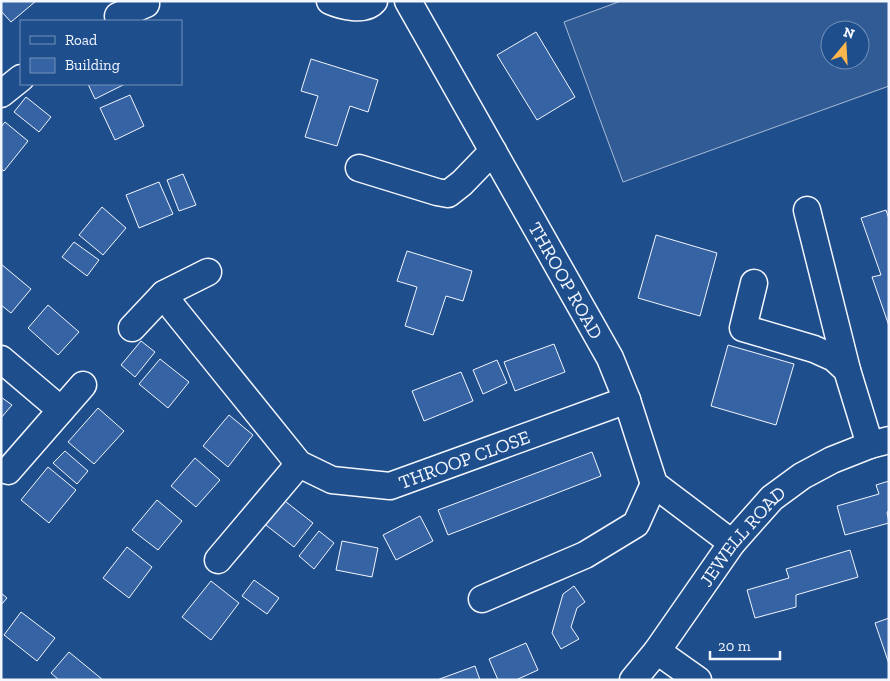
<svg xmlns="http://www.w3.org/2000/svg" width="890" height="681" font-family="'Zilla Slab',serif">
	<rect width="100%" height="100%" fill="#1f4e8c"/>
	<path fill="#305b95" stroke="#a8bbd7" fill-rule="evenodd" d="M621 1H889V86L623 182 564 22ZM830 30H860V60H830Z"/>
	<path fill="#3563a3" stroke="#f2f6ff" d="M1 1H36L11 22 1 11Z
		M536 32 575 97 537 120 497 55Z
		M311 59 378 80 368 112 350 106 337 146 305 137 318 96 301 91Z
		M88 84H125L95 99Z
		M130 95 144 126 115 140 100 108Z
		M26 97 51 117 39 132 14 112Z
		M5 122 28 141 4 171 1 169V127Z
		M183 174 196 205 179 211 167 180Z
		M159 182 173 214 139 228 126 195Z
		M102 207 126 228 103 255 79 235Z
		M886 210 889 219V326L872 277 881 275 861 218Z
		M656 235 717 253 700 316 638 298Z
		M74 242 99 260 87 276 62 257Z
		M407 251 472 271 463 301 446 296 433 335 405 326 417 287 397 281Z
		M1 264 31 289 11 313 1 305Z
		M48 305 79 332 58 355 28 328Z
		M141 341 155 352 135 377 121 365Z
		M554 344 565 372 515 391 504 362Z
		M728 345 794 364 776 425 711 406Z
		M160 359 189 382 168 408 139 384Z
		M497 360 507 383 483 394 473 370Z
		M461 372 473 401 424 421 412 391Z
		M1 397 12 405 1 418Z
		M98 408 124 431 94 464 68 442Z
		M229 415 253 435 228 467 203 446Z
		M65 451 88 471 77 484 53 463Z
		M592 452 601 476 448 535 438 510Z
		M195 458 220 480 196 507 171 486Z
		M48 467 76 490 49 523 21 500Z
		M889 481V511L887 512 889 523 845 535 837 506 879 494 876 485Z
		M281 498 313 523 294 547 262 522Z
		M157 500 182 521 158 550 132 530Z
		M420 516 433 541 396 560 383 535Z
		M319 531 334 543 314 569 299 556Z
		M342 541 378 548 372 577 336 570Z
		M127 547 152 567 129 598 103 578Z
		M850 550 858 577 796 595V607L755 618 747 590 789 578 786 569Z
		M254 580 279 598 267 614 242 596Z
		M211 581 239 603 211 640 182 617Z
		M574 586 585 602 577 608 571 627 579 639 561 649 552 633 563 594Z
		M1 593 7 598 1 605Z
		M21 612 55 638 37 661 4 635Z
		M889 618V664L875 623Z
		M526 643 538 670 516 680H498L489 659Z
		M69 652 103 680H59L51 673Z
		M475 666 480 680H437Z"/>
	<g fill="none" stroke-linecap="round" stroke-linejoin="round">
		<defs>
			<g id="minor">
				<path d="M330 1C341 6 365 12 374 1"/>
				<path id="s1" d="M408 1 610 358 627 400 654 484 732 543"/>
				<path d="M120 21 118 16 146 4"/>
				<path d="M1 94 21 78"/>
				<path d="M359 168 437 192 448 194 462 183 493 151"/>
				<path d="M807 210 847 370"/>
				<path d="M754 283 743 328 814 349 834 358 847 370 870 445"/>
				<path id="s2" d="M164 294 174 309 299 464 332 480 390 486 627 400"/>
				<path d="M132 328 164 294 208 272"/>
				<path d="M1 359 61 410"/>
				<path d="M8 471 83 385"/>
				<path d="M218 560 299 464"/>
				<path d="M482 599 585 555 636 524 654 484"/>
				<path d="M657 651 698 680"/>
				<path id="s3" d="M633 680 657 651 732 543 772 498 802 476 832 460 870 445 889 440"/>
			</g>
		</defs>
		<use href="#minor" stroke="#f2f6ff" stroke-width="29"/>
		<use href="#minor" stroke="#1f4e8c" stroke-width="26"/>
	</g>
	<g text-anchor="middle" stroke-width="4" stroke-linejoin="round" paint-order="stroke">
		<g font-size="19" fill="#f2f6ff" stroke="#1f4e8c">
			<text dy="7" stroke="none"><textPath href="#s1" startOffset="321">THROOP ROAD</textPath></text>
			<text dy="7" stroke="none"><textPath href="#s2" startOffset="391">THROOP CLOSE</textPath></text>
			<text dy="7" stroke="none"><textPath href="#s3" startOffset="181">JEWELL ROAD</textPath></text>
		</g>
	</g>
	<rect width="890" height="681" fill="none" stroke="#f2f6ff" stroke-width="5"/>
	<rect x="20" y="20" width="162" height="65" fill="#1f4e8c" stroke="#7391ba"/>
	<rect x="30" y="36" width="25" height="8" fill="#1f4e8c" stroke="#7391ba"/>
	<text x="65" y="45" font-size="15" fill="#f2f6ff">Road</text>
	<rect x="30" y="58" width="25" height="15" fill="#3563a3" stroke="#7391ba"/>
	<text x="65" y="70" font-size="15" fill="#f2f6ff">Building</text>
	<g transform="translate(845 45) rotate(18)"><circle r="24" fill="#1f4e8c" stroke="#7391ba"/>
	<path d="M0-4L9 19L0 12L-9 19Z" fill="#ffb74d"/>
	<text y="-8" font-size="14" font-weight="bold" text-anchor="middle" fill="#f2f6ff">N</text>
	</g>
	<path d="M710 651v8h70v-8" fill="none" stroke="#f2f6ff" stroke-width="2.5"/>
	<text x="718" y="651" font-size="15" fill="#f2f6ff" stroke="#1f4e8c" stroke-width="4" paint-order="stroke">20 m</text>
</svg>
